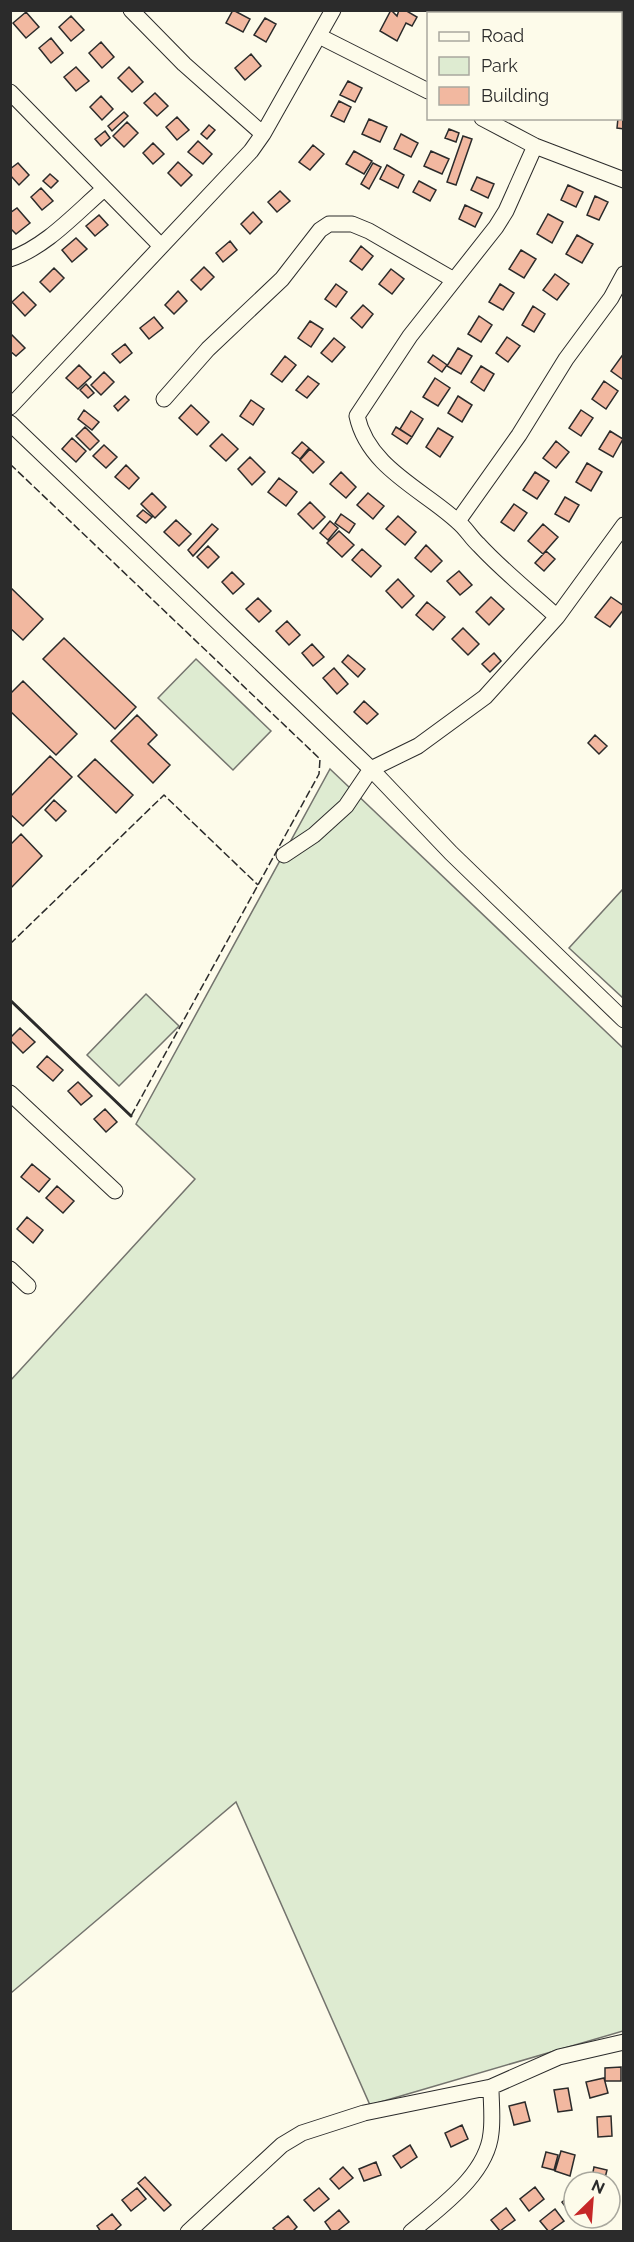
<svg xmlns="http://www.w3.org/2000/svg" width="634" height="2242" font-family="Raleway,sans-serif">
	<rect width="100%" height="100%" fill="#fdfbea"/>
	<path fill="#deebd1" stroke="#74746e" stroke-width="1.5" d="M196 659 271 731 233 770 158 698Z
		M330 769 623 1048V2031L370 2105 236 1802 11 1993 10 1381 195 1179 136 1124Z
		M623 889V998L569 948Z
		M146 994 179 1026 119 1086 87 1055Z"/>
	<path fill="#f2b8a0" stroke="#2b2b2b" stroke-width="1.5" d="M233 10 250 19 243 32 226 23Z
		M391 10 397 16 399 10H405L417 17 412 26 406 23 397 41 380 31Z
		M26 12 39 27 26 38 13 23Z
		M71 16 84 30 71 41 59 27Z
		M265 18 276 24 266 42 254 35Z
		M51 38 63 53 51 63 39 48Z
		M101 42 114 57 102 68 89 53Z
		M251 54 261 66 245 80 235 68Z
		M76 67 89 81 76 91 64 77Z
		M129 67 143 82 132 92 118 78Z
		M348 81 362 88 355 102 340 95Z
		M155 93 168 106 157 116 144 103Z
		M101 96 113 109 102 120 90 107Z
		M339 101 351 107 344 122 331 116Z
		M621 107 624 108V129L617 128 618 118H620Z
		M124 112 128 116 112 131 108 126Z
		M177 117 189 130 177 140 166 127Z
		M369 119 387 127 380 142 362 134Z
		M127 122 138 133 124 147 113 136Z
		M209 125 215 130 207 139 201 134Z
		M449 129 459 133 456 142 445 138Z
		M105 131 110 138 101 146 95 139Z
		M401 134 418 143 411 157 394 149Z
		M463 136 472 139 456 185 447 182Z
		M198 141 212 154 203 164 188 152Z
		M153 143 164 154 153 164 143 153Z
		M313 145 324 154 310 170 299 162Z
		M354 151 372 161 364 174 346 164Z
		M431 151 449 159 442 174 424 166Z
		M178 162 192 175 181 186 168 173Z
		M18 163 29 175 19 185 10 175V169Z
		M373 163 381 167 369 189 361 184Z
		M387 165 404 175 398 188 380 179Z
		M50 174 58 181 51 188 43 181Z
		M477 177 494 184 488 198 471 190Z
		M419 181 436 190 430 201 413 192Z
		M568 185 583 192 576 207 561 200Z
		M41 188 53 201 42 210 31 197Z
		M280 191 290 201 277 212 268 202Z
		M595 196 608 202 599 220 587 215Z
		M465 205 482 213 475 227 459 219Z
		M17 208 30 223 16 234 10 228V213Z
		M253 212 262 222 250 234 241 224Z
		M548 214 563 222 552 243 537 234Z
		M99 215 108 225 95 236 86 226Z
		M577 235 593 244 582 263 566 254Z
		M76 238 87 249 72 262 62 250Z
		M230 241 237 250 223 262 216 253Z
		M361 246 373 256 362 270 350 261Z
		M521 250 536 259 524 278 509 269Z
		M204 267 214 277 201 290 191 280Z
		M54 268 64 278 50 292 40 282Z
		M391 269 404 279 392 294 379 284Z
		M555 274 569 284 557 300 543 290Z
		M336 284 347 292 336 307 325 299Z
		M500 284 514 293 503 310 489 302Z
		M178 291 187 301 174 314 165 305Z
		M23 292 36 305 25 316 12 302Z
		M363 305 373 314 362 328 351 318Z
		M533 306 545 314 534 332 522 325Z
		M479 316 492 325 481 342 468 334Z
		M154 317 163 328 149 339 140 328Z
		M310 321 323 329 311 347 298 338Z
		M11 334 25 348 16 356 10 351Z
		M507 337 520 346 508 362 496 353Z
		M334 338 345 347 332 362 321 353Z
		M125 344 132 353 120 363 112 354Z
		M458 348 472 356 461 374 447 366Z
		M624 353V378L622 379 611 371Z
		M433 355 447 365 442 372 428 362Z
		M285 356 296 365 282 382 271 374Z
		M79 365 91 377 78 389 66 378Z
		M481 366 494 374 484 391 471 382Z
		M104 372 114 382 101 395 91 385Z
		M308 376 319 384 307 398 296 390Z
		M435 378 450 388 438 406 423 397Z
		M604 381 618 391 606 409 592 399Z
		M86 384 94 393 88 398 80 390Z
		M125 396 129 400 118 411 114 406Z
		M458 396 472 405 462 422 448 413Z
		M251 400 264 409 253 425 240 416Z
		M191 405 209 422 197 435 179 418Z
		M84 410 99 422 92 430 78 419Z
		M581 410 593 418 581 436 569 428Z
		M411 411 423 419 412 437 400 429Z
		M85 427 99 441 90 450 76 436Z
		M396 427 412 437 407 444 392 434Z
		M438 428 453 437 440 457 426 447Z
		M610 431 623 439 613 457 599 449Z
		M222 434 238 449 226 461 210 446Z
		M72 438 86 451 76 462 62 449Z
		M556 441 569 452 556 468 543 458Z
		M302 442 309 448 300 459 292 453Z
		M104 445 117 457 106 468 93 456Z
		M310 449 324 462 313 473 300 460Z
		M250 457 265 472 252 485 238 469Z
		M587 463 602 472 591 491 576 482Z
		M126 465 139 478 129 489 115 477Z
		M341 472 356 487 346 498 330 484Z
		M535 472 549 481 537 499 523 490Z
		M279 478 297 492 286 506 268 492Z
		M152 493 166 507 155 518 141 504Z
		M368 493 384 506 373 519 357 505Z
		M565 497 579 505 569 522 555 514Z
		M310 502 325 517 313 529 298 514Z
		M514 504 527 513 514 531 501 522Z
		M143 510 152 517 146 523 137 516Z
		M341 514 355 524 349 533 335 523Z
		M398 516 416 532 405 545 386 529Z
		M176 520 191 534 179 546 164 532Z
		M330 521 338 528 328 540 320 533Z
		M212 524 218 529 193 556 188 550Z
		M543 524 558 537 543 554 528 541Z
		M339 531 354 545 342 557 327 543Z
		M426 545 442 561 431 572 415 558Z
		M208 546 219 557 208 568 197 557Z
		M362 549 381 566 371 577 352 560Z
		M546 551 555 559 544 571 535 563Z
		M459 571 472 585 460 595 447 581Z
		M232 572 244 584 233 594 222 582Z
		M398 579 414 596 402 608 386 591Z
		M10 587 43 619 23 640 10 628Z
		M491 597 504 609 489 625 476 612Z
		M611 597 624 606V609L610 627 595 617Z
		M258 598 271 611 259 622 246 609Z
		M427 602 445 617 433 630 416 615Z
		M287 621 300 635 289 645 276 631Z
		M463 628 479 644 468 655 452 639Z
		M64 638 136 707 115 729 43 659Z
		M312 644 324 657 313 666 302 653Z
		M494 653 501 661 490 672 482 664Z
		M348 655 365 669 358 677 342 662Z
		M334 668 348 684 337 694 323 678Z
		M23 681 77 734 56 755 10 711V694Z
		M364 701 378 714 367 724 354 712Z
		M137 715 157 735 148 744 170 765 153 783 111 741Z
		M595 735 607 746 599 754 588 743Z
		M50 756 72 777 23 826 10 814V797Z
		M95 759 133 795 116 813 78 776Z
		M54 800 66 811 56 821 45 810Z
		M21 834 42 856 10 889V845Z
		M20 1028 35 1042 23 1053 10 1040V1038Z
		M47 1056 63 1070 53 1081 37 1067Z
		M78 1082 92 1096 81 1105 68 1091Z
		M105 1109 117 1122 106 1132 94 1119Z
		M32 1164 50 1179 39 1192 21 1177Z
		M57 1186 74 1201 63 1213 46 1198Z
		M27 1217 43 1230 33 1243 17 1229Z
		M621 2067V2081H605V2068Z
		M604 2078 608 2093 590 2098 586 2082Z
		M568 2088 572 2110 558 2112 554 2090Z
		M525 2102 530 2121 514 2125 509 2106Z
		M611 2116 612 2136 598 2137 597 2117Z
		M462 2125 468 2139 451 2147 445 2133Z
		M410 2145 417 2157 401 2168 393 2156Z
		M561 2151 575 2155 570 2176 555 2171Z
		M546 2152 558 2155 554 2170 542 2167Z
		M376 2162 381 2175 364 2181 359 2169Z
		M343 2167 353 2178 339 2189 330 2179Z
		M594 2167 607 2170 604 2182H591Z
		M145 2177 171 2205 164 2211 138 2183Z
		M535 2187 544 2199 529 2211 520 2199Z
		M137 2188 146 2199 131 2211 122 2200Z
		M319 2188 329 2199 314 2211 304 2200Z
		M574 2192V2211L571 2214 562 2202Z
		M506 2208 515 2220 500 2231 491 2220Z
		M555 2209 564 2221 549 2232 540 2221Z
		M339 2210 349 2222 336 2232H332L325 2222Z
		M112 2214 121 2225 113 2232H101L97 2226Z
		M288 2216 297 2227 292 2232H277L273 2228Z"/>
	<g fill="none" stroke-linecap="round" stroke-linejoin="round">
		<defs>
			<path id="street" d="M131 10 184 64 263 134
				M556 10 565 14
				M469 14 470 10
				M620 29 624 30
				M319 36 428 91
				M10 92 161 246
				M482 118 535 146 624 180
				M535 146 506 211 496 227 410 336 357 416C368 467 422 489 457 521 466 528 471 538 479 545 503 571 531 593 557 617
				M10 259C46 247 76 213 104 189
				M164 399 208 349 282 279 320 230 329 224H352L369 231 454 280
				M10 407 251 151 263 134 333 10
				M10 423 371 769 451 853 624 1020
				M458 521 519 435 566 359 611 298 624 274
				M284 855 314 835 346 806 371 769 418 746 485 697 557 617 624 525
				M10 1093 115 1191
				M10 1269 28 1286
				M188 2232 282 2145 302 2133 364 2113 491 2087 559 2057 624 2042
				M411 2232C440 2207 487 2175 491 2133 493 2118 491 2102 491 2087"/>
		</defs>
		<use href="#street" stroke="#2b2b2b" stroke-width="17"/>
		<use href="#street" stroke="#fdfbea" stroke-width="15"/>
		<path stroke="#2b2b2b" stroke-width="1.5" stroke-dasharray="8 3" stroke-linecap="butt" d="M10 464 320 759 319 774 131 1116
			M10 944 164 795 258 885"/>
		<path stroke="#2b2b2b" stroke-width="3" d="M10 1000 131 1116"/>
	</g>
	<rect width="634" height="2242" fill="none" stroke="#2b2b2b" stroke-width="24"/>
	<rect x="427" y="12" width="195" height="108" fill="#fdfbea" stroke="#a9a89e" stroke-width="1.5"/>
	<rect x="439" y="32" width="30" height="9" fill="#fdfbea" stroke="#a9a89e" stroke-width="1.5"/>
	<text x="481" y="42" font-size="18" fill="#2b2b2b">Road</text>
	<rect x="439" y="57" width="30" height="18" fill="#deebd1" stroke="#a9a89e" stroke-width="1.5"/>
	<text x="481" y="72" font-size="18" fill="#2b2b2b">Park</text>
	<rect x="439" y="87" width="30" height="18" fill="#f2b8a0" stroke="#a9a89e" stroke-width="1.5"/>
	<text x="481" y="102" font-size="18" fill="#2b2b2b">Building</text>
	<g transform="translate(592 2200) rotate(25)"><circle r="28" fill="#fdfbea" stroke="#a9a89e" stroke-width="1.5"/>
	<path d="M0-4.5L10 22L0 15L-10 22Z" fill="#c62828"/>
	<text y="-9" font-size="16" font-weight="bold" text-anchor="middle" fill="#2b2b2b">N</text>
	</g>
</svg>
